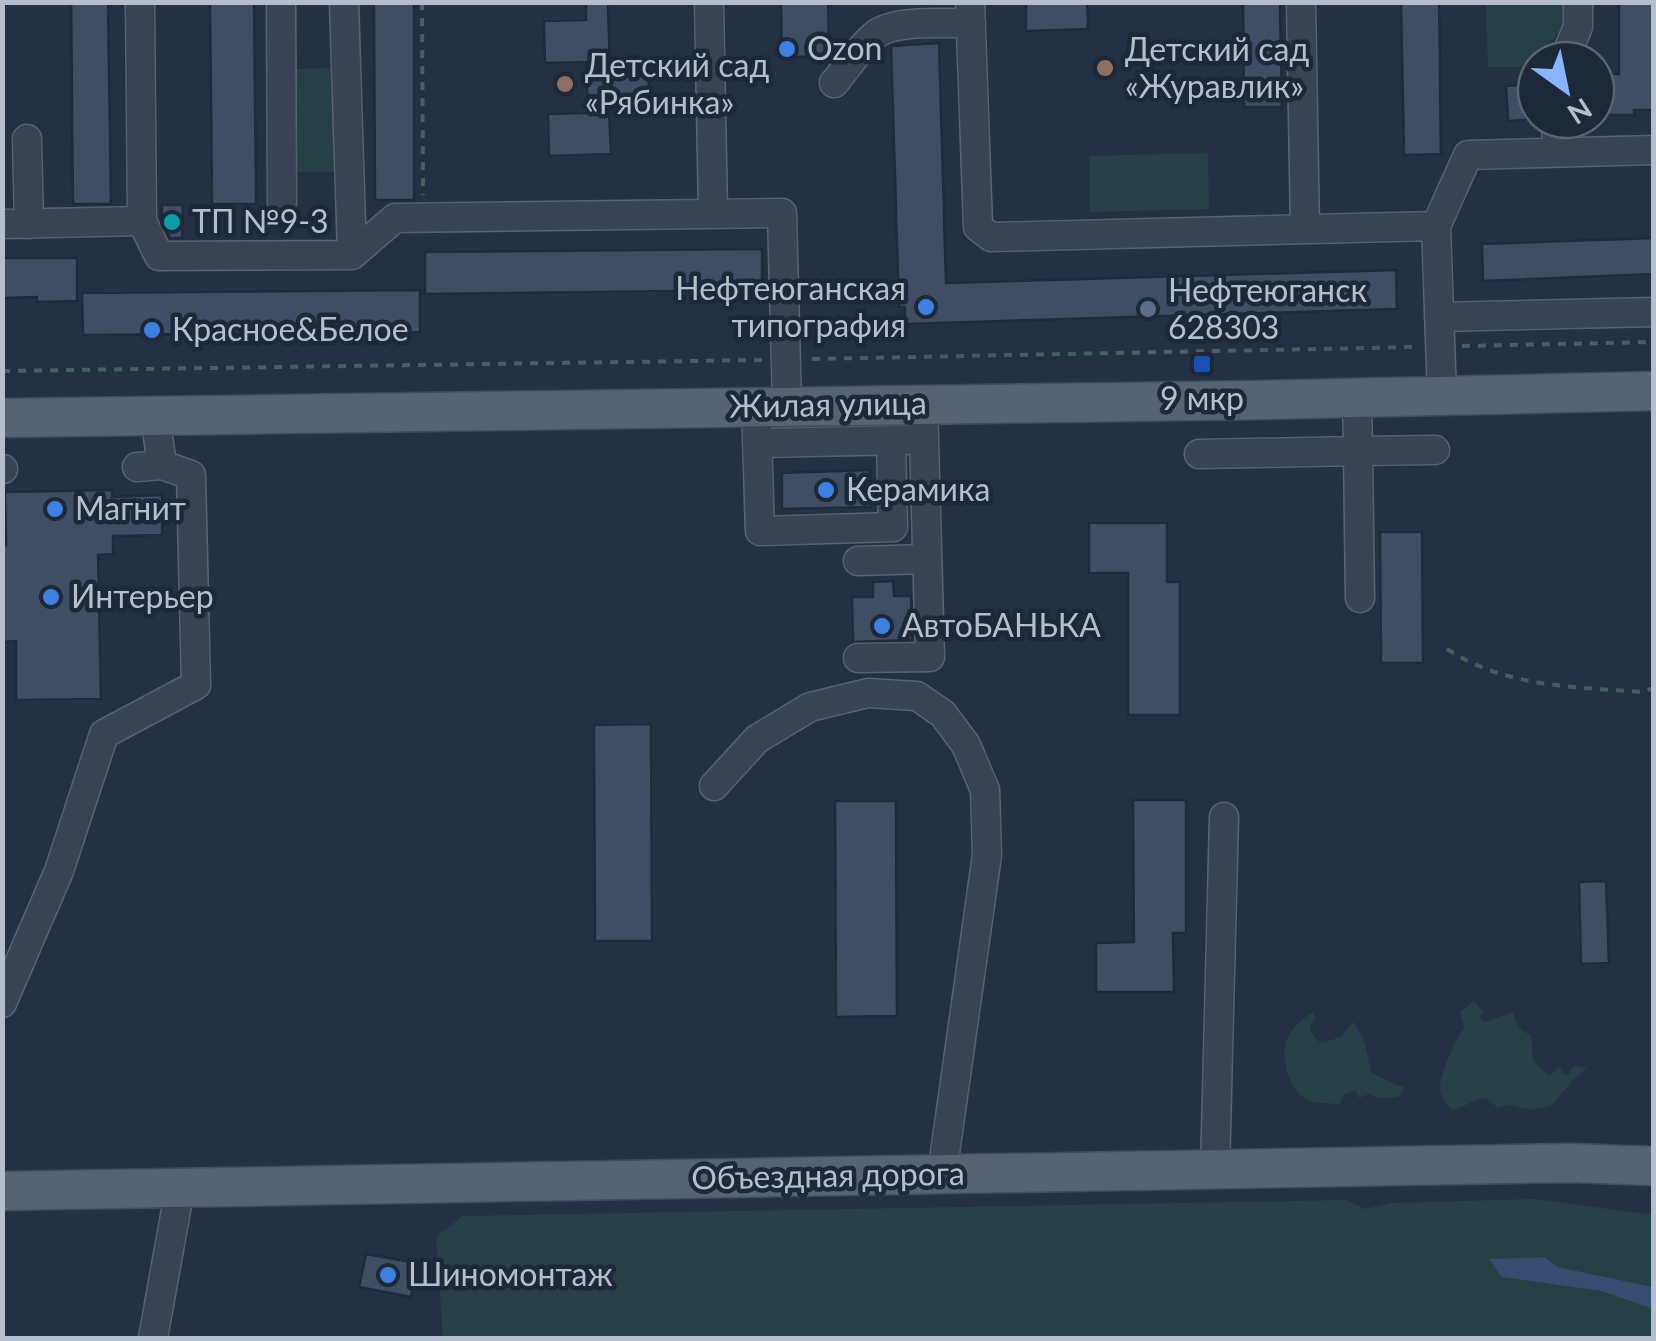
<svg xmlns="http://www.w3.org/2000/svg" width="1656" height="1341" font-family="Lato,sans-serif">
	<rect width="100%" height="100%" fill="#243144"/>
	<path fill="#264145" d="M1486 3H1570V24L1520 67H1488Z
		M340 68V172H297L296 69Z
		M1208 153 1209 209 1090 212 1089 156Z
		M1474 1001 1483 1012 1480 1018 1485 1022 1513 1012C1514 1023 1520 1031 1531 1035 1535 1063 1525 1055 1550 1076L1559 1067 1565 1075H1568L1574 1066 1587 1068C1574 1077 1563 1091 1553 1105 1545 1107 1537 1109 1529 1109 1516 1108 1511 1101 1498 1108L1486 1098C1472 1099 1464 1109 1451 1109 1445 1102 1439 1095 1440 1086 1442 1070 1455 1041 1464 1028L1460 1012Z
		M1313 1012 1315 1017 1310 1027C1312 1034 1315 1040 1322 1043L1341 1037 1353 1022C1365 1036 1368 1056 1371 1073 1383 1077 1389 1084 1402 1086L1404 1088 1399 1096C1389 1099 1378 1099 1369 1094L1359 1098 1355 1090 1345 1094 1339 1104C1329 1103 1315 1104 1306 1099 1289 1091 1281 1059 1286 1042 1290 1028 1303 1019 1313 1012Z
		M1535 1199 1653 1215V1287L1558 1267 1545 1257 1489 1260 1501 1277 1601 1291 1653 1309V1338H443L436 1237 463 1216 1346 1200 1365 1209 1392 1203Z"/>
	<path fill="#364b6d" d="M1545 1257 1558 1267 1653 1287V1309L1601 1291 1501 1277 1489 1259Z"/>
	<path fill="#404e65" stroke="#1f2a3b" stroke-width="2.5" d="M71 2H108L111 204H73Z
		M210 2H254L256 204H212Z
		M374 2H414V200H375Z
		M586 2H608L610 69 648 68 650 109 609 110 611 154 549 156 548 114 588 113 586 62 545 63 544 21 586 20Z
		M781 2H828L829 55 782 58Z
		M1026 2H1087L1088 29 1026 31Z
		M1243 2H1280L1282 107H1244Z
		M1401 2H1439L1441 154 1404 155Z
		M1619 2H1654L1653 110H1634V115H1596V74H1619Z
		M939 43 946 283 1396 270 1397 309 905 324V307H899L891 46Z
		M1524 85 1526 120 1508 121 1506 86Z
		M162 205H183L182 238H170L162 221Z
		M1654 238V274L1483 281 1482 244Z
		M762 249V290L425 294V252Z
		M2 258H77V301L37 302V297L2 298Z
		M420 290V332L83 335 82 293Z
		M870 470 871 507 782 509V473Z
		M112 490V497L162 495V535L113 536V554L98 555 101 699 16 700V641L2 642V545H6L5 492Z
		M1089 523H1167V582H1180V715H1128V573H1089Z
		M1380 532H1422L1423 663H1381Z
		M893 581 894 596H911L912 640 853 642 852 597H873V582Z
		M651 724 652 941H595L594 725Z
		M1133 800H1186V933H1173L1174 992H1096V943L1134 942Z
		M835 801H896L897 1016 836 1017Z
		M1606 881 1609 963 1581 964 1579 882Z
		M366 1254 417 1263 411 1297 359 1287Z"/>
	<g fill="none" stroke-linecap="round" stroke-linejoin="round">
		<defs>
			<path id="minor" d="M281 2 282 202
				M344 2 352 255
				M709 2 713 213
				M970 2 978 227 991 237 1436 226 1442 396
				M1301 2 1305 229
				M1564 60 1578 27V2
				M834 83C847 68 860 47 876 34 897 19 945 24 971 23
				M1556 120 1557 152
				M27 139 29 224
				M142 221 159 256 352 255 395 218 782 213 787 405
				M2 224 142 221 140 2
				M1436 226 1468 155 1654 150
				M1439 317 1654 312
				M1357 398 1358 451 1435 450
				M756 406 760 531 893 527 891 440
				M757 443 907 440
				M1199 454 1358 451 1360 598
				M137 467 162 465 155 415
				M2 469H3
				M858 561 927 559
				M858 658 930 657 923 404
				M714 786 757 739 810 707 868 693 917 696 943 714 966 745 985 790 987 855 942 1174
				M2 1003 59 871 104 734 196 685 191 475 162 465
				M1215 1170 1224 817
				M153 1338 180 1188"/>
			<path id="major" d="M2 418 1264 400 1654 391
				M2 1191 1571 1163 1654 1166"/>
		</defs>
		<use href="#minor" stroke="#576171" stroke-width="31"/>
		<use href="#major" stroke="#424c5d" stroke-width="41"/>
		<path stroke="#445e61" stroke-width="4" stroke-dasharray="8 8" stroke-linecap="butt" d="M422 2 423 195
			M1462 346 1654 342
			M812 359 1418 347
			M2 371 763 360
			M1447 649C1504 687 1575 687 1641 692L1654 688"/>
		<use href="#minor" stroke="#394353" stroke-width="28"/>
		<use href="#major" stroke="#576274" stroke-width="38"/>
	</g>
	<g fill="#3f7fe0" stroke="#1d2839" stroke-width="4">
		<circle cx="787" cy="49" r="10"/>
		<circle cx="926" cy="307" r="10"/>
		<circle cx="152" cy="330" r="10"/>
		<circle cx="826" cy="490" r="10"/>
		<circle cx="55" cy="509" r="10"/>
		<circle cx="51" cy="597" r="10"/>
		<circle cx="882" cy="626" r="10"/>
		<circle cx="388" cy="1275" r="10"/>
	</g>
	<g fill="#8d6e63" stroke="#1d2839" stroke-width="4">
		<circle cx="1105" cy="68" r="10"/>
		<circle cx="565" cy="84" r="10"/>
	</g>
	<circle fill="#0f9aa8" stroke="#1d2839" stroke-width="4" cx="172" cy="222" r="10"/>
	<circle fill="#5c6f8a" stroke="#1d2839" stroke-width="4" cx="1148" cy="309" r="10"/>
	<rect fill="#1a4fb4" stroke="#1d2839" stroke-width="4" x="1192" y="354" width="20" height="20" rx="5"/>
	<g text-anchor="middle" stroke-width="9" stroke-linejoin="round" paint-order="stroke">
		<g font-size="32" fill="#b6becd" stroke="#1d2839" text-anchor="start">
			<text x="807" y="60">Ozon</text>
			<text x="1125" y="61">Детский сад<tspan x="1125" dy="37">«Журавлик»</tspan></text>
			<text x="585" y="77">Детский сад<tspan x="585" dy="37">«Рябинка»</tspan></text>
			<text x="192" y="233">ТП №9-3</text>
			<text x="906" y="300" text-anchor="end">Нефтеюганская<tspan x="906" dy="37">типография</tspan></text>
			<text x="1168" y="302">Нефтеюганск<tspan x="1168" dy="37">628303</tspan></text>
			<text x="172" y="341">Красное&amp;Белое</text>
			<text x="1202" y="410" text-anchor="middle">9 мкр</text>
			<text x="846" y="501">Керамика</text>
			<text x="75" y="520">Магнит</text>
			<text x="71" y="608">Интерьер</text>
			<text x="902" y="637">АвтоБАНЬКА</text>
			<text x="408" y="1286">Шиномонтаж</text>
		</g>
		<g font-size="32" fill="#b6becd" stroke="#1d2839">
			<text transform="translate(828 405) rotate(-1)" y="11">Жилая улица</text>
			<text transform="translate(828 1176) rotate(-1)" y="11">Объездная дорога</text>
		</g>
	</g>
	<rect width="1656" height="1341" fill="none" stroke="#b6becd" stroke-width="10"/>
	<g transform="translate(1566 90) rotate(147)"><circle r="48" fill="#1d2839" stroke="#5a6474" stroke-width="2.5"/>
	<path d="M0-8L18 38L0 25L-18 38Z" fill="#89b4ff"/>
	<text y="-15" font-size="28" font-weight="bold" text-anchor="middle" fill="#b6becd">N</text>
	</g>
</svg>
